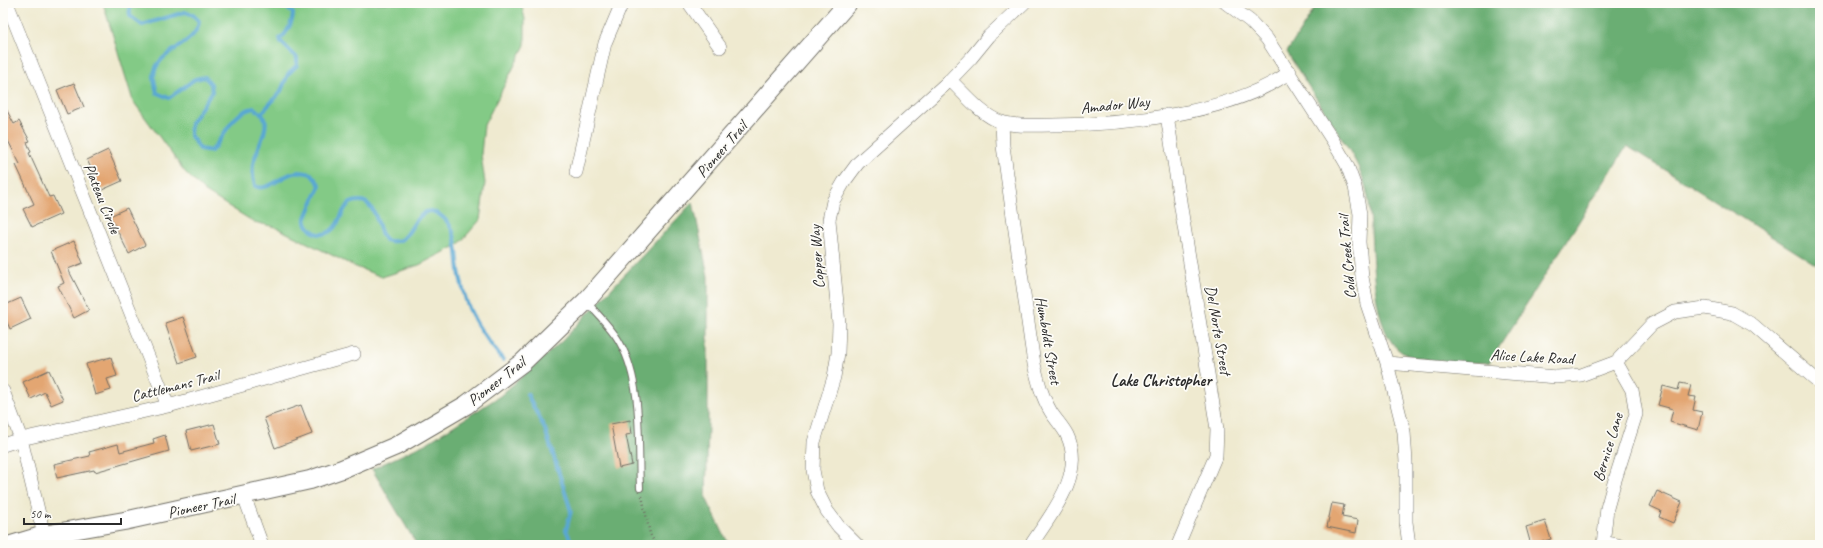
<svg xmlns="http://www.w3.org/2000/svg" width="1823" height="548" font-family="Caveat,sans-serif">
	<rect width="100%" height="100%" fill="#fdfcf7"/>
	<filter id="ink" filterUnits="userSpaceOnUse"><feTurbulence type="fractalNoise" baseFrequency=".025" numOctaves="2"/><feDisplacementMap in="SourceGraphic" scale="8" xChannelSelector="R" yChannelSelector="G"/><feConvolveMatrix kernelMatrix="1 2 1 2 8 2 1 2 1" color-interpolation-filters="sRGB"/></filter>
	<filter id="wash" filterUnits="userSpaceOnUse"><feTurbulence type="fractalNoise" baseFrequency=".012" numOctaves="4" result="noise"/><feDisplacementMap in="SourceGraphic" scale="16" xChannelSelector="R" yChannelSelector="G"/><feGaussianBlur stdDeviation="0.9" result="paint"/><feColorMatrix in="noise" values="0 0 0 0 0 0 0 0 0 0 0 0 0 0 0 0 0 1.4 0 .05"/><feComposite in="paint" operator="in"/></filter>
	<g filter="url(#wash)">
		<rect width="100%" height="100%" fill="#efead0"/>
		<path fill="#83ca86" stroke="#577a58" d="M103 3H521L525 19V45L484 125 481 154 485 183 480 220 458 245 419 265 382 277 356 267 275 227 254 222 204 191 185 172 133 101Z"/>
		<path fill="#6aae73" stroke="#4a6c4f" d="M1318 3H1820V267L1627 146 1489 363C1469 362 1422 362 1405 354 1366 335 1375 233 1368 197 1363 168 1346 145 1331 121 1316 98 1301 75 1287 52Z
			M693 202 708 276V425L706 498 729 545H417L372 469 427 443 500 396 562 341Z"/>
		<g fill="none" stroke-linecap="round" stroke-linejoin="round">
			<path stroke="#59a7d3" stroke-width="4" d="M129 3 130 16 142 25 185 12 193 15 199 21C197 47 154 50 154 77 154 82 156 88 157 93L169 98 195 79 205 77 211 84 212 92 191 123 190 135 200 149 211 151C225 137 231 112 254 108 258 111 263 114 265 119 269 129 255 153 253 164 252 172 253 179 255 186 269 193 283 172 299 172 303 172 307 173 311 174L320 185 305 220C311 237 327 239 337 224 341 218 343 209 348 205 351 201 361 200 365 202 378 209 377 229 385 240 411 247 407 224 423 214 425 212 429 211 432 211 461 222 455 252 460 276 462 285 464 295 467 303 475 325 489 342 503 360
				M261 114 281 91 288 74 297 65V58L281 42 280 38C287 35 293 20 293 13L289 10 285 3
				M527 394 545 429 571 511 566 530 573 545"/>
		</g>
		<g id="blocks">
			<path fill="#e3a672" d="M74 83 84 107 67 114 57 90Z
				M3 103 14 124 19 121 30 141 27 142 31 152 29 153 49 197 53 196 61 214 32 227 23 209 34 204 16 165 20 164 3 131Z
				M108 150 122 181 102 190 87 160Z
				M127 208 145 245 129 254 110 216Z
				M74 241 83 263 68 269 89 310 74 318 58 286 64 283 51 251Z
				M21 298 31 319 10 329 3 313V306Z
				M183 317 197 357 179 363 165 323Z
				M111 357 117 376 107 379 111 390 95 395 86 364Z
				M49 370 63 400 51 405 45 392 31 399 23 382Z
				M1680 383 1691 385 1688 396 1696 397 1693 410 1702 412 1698 430 1670 422 1673 409 1658 405 1663 386 1678 390Z
				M301 405 312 434 275 448 264 418Z
				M630 420 632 434 626 435 632 465 619 468 611 424Z
				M214 424 220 444 191 451 186 431Z
				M165 435 169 451 95 472 94 470 57 478 54 464 90 456 89 452 118 444 120 452 154 443 153 439Z
				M1657 491 1682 502 1673 523 1659 517 1661 511 1650 506Z
				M1332 503 1344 505 1342 517 1358 520 1356 533 1327 527Z
				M1545 521 1551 539 1531 545 1526 527Z"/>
		</g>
	</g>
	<g filter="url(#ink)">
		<use href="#blocks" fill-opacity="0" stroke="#706e65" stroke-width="1"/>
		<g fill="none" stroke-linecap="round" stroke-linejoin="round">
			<defs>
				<path id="lane" d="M587 302C597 314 613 329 620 343 643 383 638 443 640 488"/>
				<path id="street" d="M7 3 168 406
					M689 3 720 47
					M1226 3 1250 21 1267 39 1333 141 1347 165 1355 187 1360 214 1359 242 1362 277 1367 304 1387 363 1404 432 1406 462V522L1409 545
					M950 80C965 94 981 115 1001 122 1017 127 1036 125 1053 125 1123 125 1231 114 1290 72
					M1167 115 1181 208 1217 429 1216 455 1178 545
					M1002 122 1003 146 1034 364C1038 381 1042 397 1051 412 1056 420 1063 427 1067 435 1086 474 1051 514 1031 545
					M576 172 605 43 622 3
					M1387 363 1557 377 1581 375 1616 362 1652 324 1675 312 1705 308 1732 313 1753 325 1820 383
					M3 391 21 439 44 535
					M3 445 21 439 168 406 354 354
					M244 496 262 545
					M1603 542 1618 545
					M857 545 839 527 827 511 817 491 813 470 814 442 834 377 838 353 839 324 829 220 833 201 844 182 858 163 950 80 971 58 989 36 1024 3
					M1603 545 1607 508 1614 483 1636 414 1632 390 1616 362"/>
				<path id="secondary" d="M11 545 44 535 124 521 310 480 342 469 396 446 466 405 523 362 586 301 848 3"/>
			</defs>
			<use href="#lane" stroke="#706e65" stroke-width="8"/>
			<use href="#street" stroke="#706e65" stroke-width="14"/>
			<use href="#secondary" stroke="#706e65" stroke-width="20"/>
			<path stroke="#706e65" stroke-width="2.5" stroke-dasharray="1 3" stroke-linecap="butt" d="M642 496 650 534 656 545"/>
			<use href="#lane" stroke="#fff" stroke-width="6"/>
			<use href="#street" stroke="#fff" stroke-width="13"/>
			<use href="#secondary" stroke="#fff" stroke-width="18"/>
		</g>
	</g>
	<g text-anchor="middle" stroke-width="3.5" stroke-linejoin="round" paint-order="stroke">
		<g font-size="16" fill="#2b2b2b" stroke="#fdfcf7">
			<text transform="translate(1115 104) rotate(-6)" y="6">Amador Way</text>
			<text transform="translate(721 149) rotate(-49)" y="6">Pioneer Trail</text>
			<text transform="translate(103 198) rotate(68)" y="6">Plateau Circle</text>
			<text transform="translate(816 257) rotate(-94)" y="6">Copper Way</text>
			<text transform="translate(1346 257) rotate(-95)" y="6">Cold Creek Trail</text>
			<text transform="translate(1219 330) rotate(80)" y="6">Del Norte Street</text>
			<text transform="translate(1049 340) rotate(80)" y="6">Humboldt Street</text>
			<text transform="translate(1532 356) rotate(3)" y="6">Alice Lake Road</text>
			<text transform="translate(496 381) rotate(-38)" y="6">Pioneer Trail</text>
			<text transform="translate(175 385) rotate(-14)" y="6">Cattlemans Trail</text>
			<text transform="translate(1607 447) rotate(-73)" y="6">Bernice Lane</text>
			<text transform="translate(201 505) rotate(-12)" y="6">Pioneer Trail</text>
		</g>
		<g font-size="17" font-weight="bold" fill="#2b2b2b" stroke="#fdfcf7">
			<text x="1161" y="386">Lake Christopher</text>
		</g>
	</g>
	<rect width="1823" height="548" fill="none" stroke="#fdfcf7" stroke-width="16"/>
	<path d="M24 518v6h97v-6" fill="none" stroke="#2b2b2b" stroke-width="2"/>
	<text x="30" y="518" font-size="12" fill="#2b2b2b" stroke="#fdfcf7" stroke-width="3" paint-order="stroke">50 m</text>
</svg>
